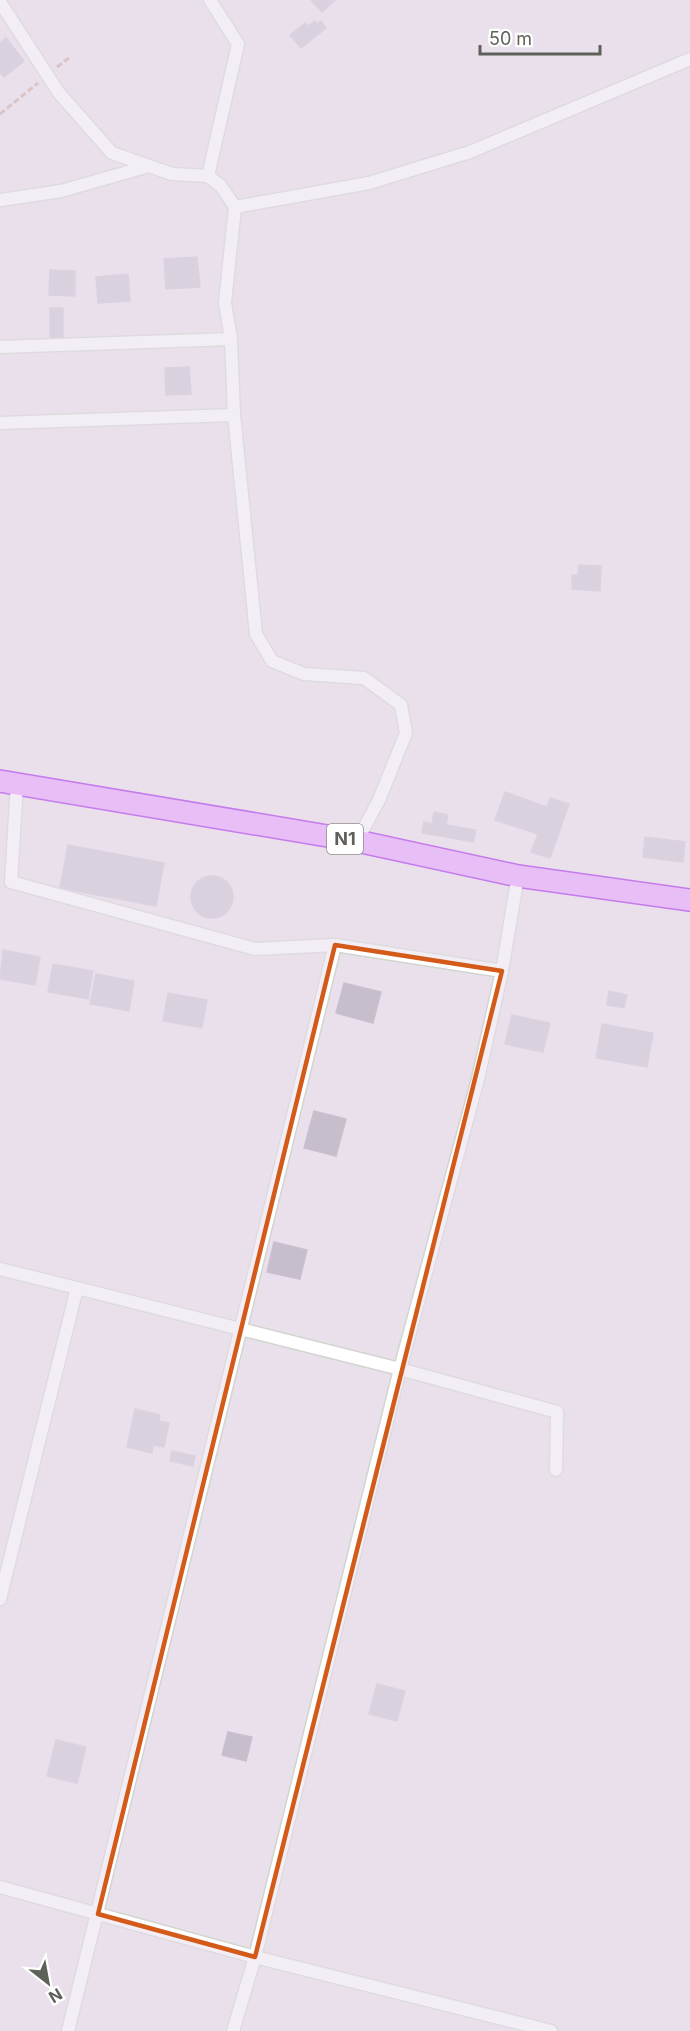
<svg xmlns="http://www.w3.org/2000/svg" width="690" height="2031" font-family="Inter,sans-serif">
	<rect width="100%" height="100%" fill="#e9e0ec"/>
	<path fill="#c6beca" stroke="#cbbed1" stroke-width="1.5" d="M311 0H335L322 12Z
		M315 21 317 24 321 21 326 28 301 48 290 35 305 23 308 26Z
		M6 38 24 61 4 77 0 72V43Z
		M197 257 200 287 166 289 164 259Z
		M50 270 75 271V296L49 295Z
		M128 274 130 301 98 303 96 277Z
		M50 308H63V338H50Z
		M189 367 191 394 166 395 165 368Z
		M579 565 601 566 600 591 572 589V575H578Z
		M505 792 547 807 550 798 569 804 550 858 531 852 538 834 495 820Z
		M434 812 448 815 446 825 476 830 473 842 422 833 424 822 432 824Z
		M645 837 685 842 683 862 643 857Z
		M68 845 164 863 156 906 60 888Z
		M191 897a21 21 0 1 1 42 0a21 21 0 1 1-42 0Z
		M3 950 40 957 35 985 0 979Z
		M53 964 93 971 88 999 48 992Z
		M96 974 134 981 129 1011 90 1004Z
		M344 983 381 992 373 1023 336 1013Z
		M609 991 627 995 624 1008 607 1005Z
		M168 993 207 1000 202 1028 163 1021Z
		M512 1015 550 1023 543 1052 505 1044Z
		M602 1024 653 1033 647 1067 596 1058Z
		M314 1111 346 1119 336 1156 304 1148Z
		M274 1242 307 1250 300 1279 267 1272Z
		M135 1409 160 1415 159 1421 169 1423 164 1447 153 1445 152 1453 127 1447Z
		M172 1451 195 1456 193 1466 170 1461Z
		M377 1684 405 1691 397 1721 369 1714Z
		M228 1732 252 1737 246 1761 222 1755Z
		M56 1740 86 1747 77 1783 47 1776Z"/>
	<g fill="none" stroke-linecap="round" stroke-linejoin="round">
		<defs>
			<path id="minor" d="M210 0 238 44 208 176 221 186 235 207 225 303 231 339 234 415
				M0 2 59 93 112 153 172 174 208 176
				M0 200 61 191 149 166
				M235 207 369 183 470 152 690 59
				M0 347 231 339
				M0 423 234 415 256 634 272 661 304 674 364 678 401 705 406 733 379 800 357 841
				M17 784 11 882 255 949 335 945 502 971
				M0 1269 77 1288
				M0 1599 77 1288 400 1369 557 1412 556 1470
				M0 1887 255 1957 551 2031
				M68 2031 335 945
				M233 2031 255 1957 400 1369 478 1079 502 971 518 876"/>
			<path id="trunk" d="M0 781 357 841 518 876 690 900"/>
		</defs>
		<use href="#minor" stroke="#d1d5ce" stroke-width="15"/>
		<use href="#trunk" stroke="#9c00ec" stroke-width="24"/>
		<path stroke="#c8a296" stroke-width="3" stroke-dasharray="6 3" stroke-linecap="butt" d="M57 67 70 57
			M0 114 38 83"/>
		<use href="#minor" stroke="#fff" stroke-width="12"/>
		<use href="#trunk" stroke="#e594ff" stroke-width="21"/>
	</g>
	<path d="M0 0H690V2031H0ZM335 945 502 971 255 1957 98 1914Z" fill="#e9e0ec" fill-opacity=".55" fill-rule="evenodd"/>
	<path fill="none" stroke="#d35a18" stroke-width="4.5" stroke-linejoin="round" d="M335 945 502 971 255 1957 98 1914Z"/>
	<g text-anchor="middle" stroke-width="4.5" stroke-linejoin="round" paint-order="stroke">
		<rect fill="#fff" stroke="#8e908b" stroke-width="1.5" x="327" y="824" width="36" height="30" rx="4.5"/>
		<g font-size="18" font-weight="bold" fill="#5d6159">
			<text x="345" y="845">N1</text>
		</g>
	</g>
	<g transform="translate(48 1983) rotate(149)" stroke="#ffffff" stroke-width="4.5" paint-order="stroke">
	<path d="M0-4.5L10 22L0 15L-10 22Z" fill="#5d6159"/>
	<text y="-9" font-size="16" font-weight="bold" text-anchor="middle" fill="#5d6159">N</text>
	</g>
	<path d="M480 45v9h120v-9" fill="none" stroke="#5d6159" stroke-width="3"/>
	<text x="489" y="45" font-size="18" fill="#5d6159" stroke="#ffffff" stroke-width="4.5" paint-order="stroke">50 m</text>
</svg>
